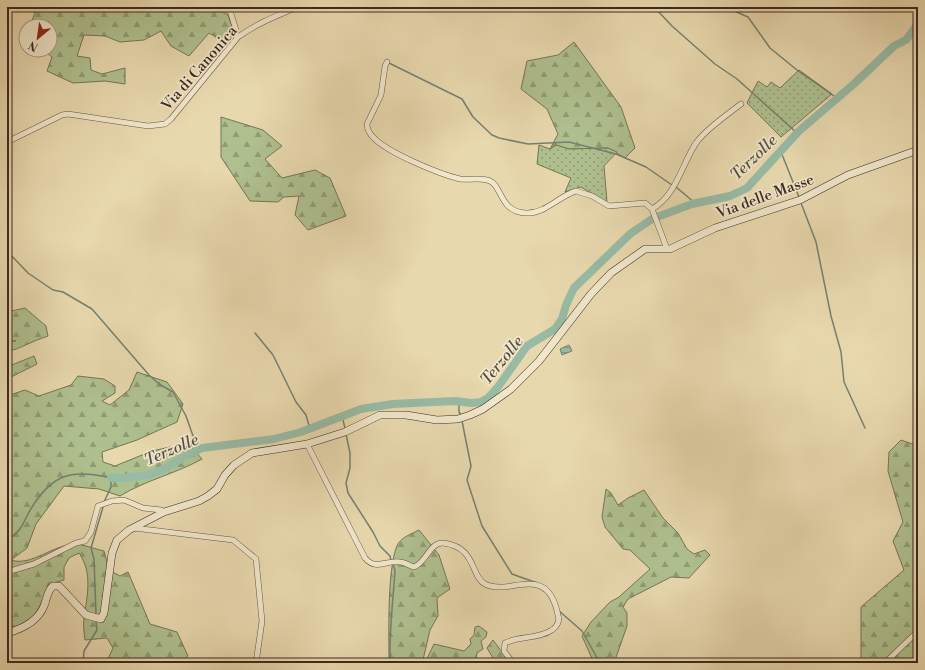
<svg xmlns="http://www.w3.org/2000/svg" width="925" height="670" font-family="'Libre Bodoni',serif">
	<defs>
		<pattern id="forest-firs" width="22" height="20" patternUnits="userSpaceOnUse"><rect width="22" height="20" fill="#afc08f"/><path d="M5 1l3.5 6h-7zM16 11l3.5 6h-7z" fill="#909c74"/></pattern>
		<pattern id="park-dots" width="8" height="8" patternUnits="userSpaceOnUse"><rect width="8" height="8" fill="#afc08f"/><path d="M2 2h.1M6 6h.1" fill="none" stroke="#909c74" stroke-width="1.8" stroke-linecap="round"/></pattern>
		<pattern id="water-rules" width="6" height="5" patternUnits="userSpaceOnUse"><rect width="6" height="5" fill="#98bba5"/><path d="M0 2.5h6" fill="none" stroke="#7d9886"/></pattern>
	</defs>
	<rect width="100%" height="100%" fill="#e8d8ae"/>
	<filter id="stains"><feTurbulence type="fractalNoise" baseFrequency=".005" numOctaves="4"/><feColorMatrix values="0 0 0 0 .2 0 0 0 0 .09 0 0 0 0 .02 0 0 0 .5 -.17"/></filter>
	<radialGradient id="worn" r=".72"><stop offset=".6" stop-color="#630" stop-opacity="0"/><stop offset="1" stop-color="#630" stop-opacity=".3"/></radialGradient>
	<path fill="url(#forest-firs)" stroke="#767458" d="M37 7H215L228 15 233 29 226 43 209 33 189 56 171 46 161 31 144 40 120 42 105 36 84 35 77 56 90 58 91 70 102 74 125 68V84L105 81 73 83 47 71 52 57 43 50H50V26H30Z
		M574 42 621 107 635 148 625 158 608 148 569 149 556 145 550 149 558 134 547 109 521 89 527 61 558 55Z
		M221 117 263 130 282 146 265 159 282 178 315 170 330 178 346 216 308 230 295 215 299 196 284 197 278 202 250 201 221 157Z
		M25 308 46 326 48 336C34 340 22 348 7 352V342L16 341 7 340V312Z
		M34 356 37 364 7 379V367Z
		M137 372 167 382 183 404 177 422 137 440 102 452 103 462 115 466 152 451 188 443 202 459C175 474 146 480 120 496L99 489 64 486 36 524 27 548 11 560C31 567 54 544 76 544 85 545 95 549 104 551L109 570 120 576 128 572 150 624 177 632 188 656 179 663H106L113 648 107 638 85 640C84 633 83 625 84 618 87 596 93 573 79 553L69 558 64 567V580L49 584C42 602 32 633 7 625V528L12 522 7 518V396L25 390 39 396 71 385 78 376 104 379 115 386V393L102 401 110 405 129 390Z
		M901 440 915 445 918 450V663H861V607L904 570 893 541 903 522 888 471 889 452Z
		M606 489 611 493 618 505 628 498 644 490 663 518 678 533 687 549 694 554 705 550 710 555 689 578 671 577 628 599 623 607 627 613V626L614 663H594L582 636 591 622 610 602 619 597 650 569 630 550 623 549 605 527 602 517Z
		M419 530 439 555 450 589 437 598 438 616 430 630 423 660 424 663H389C389 636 387 569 397 546 400 538 411 534 419 530Z
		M479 626 487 632 486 637 481 641 483 649 477 653 476 659 478 663H425L434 644 464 651 471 644 470 639 474 635 475 627Z
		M493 640 510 663H496L487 648Z"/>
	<path fill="url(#park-dots)" stroke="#767458" d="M799 70 832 94 781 137 747 103 758 81 767 87 771 82 780 88Z
		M539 145 550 149 556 145 569 149 608 148 617 152 604 166 607 202 581 187 565 192 571 178 537 164Z"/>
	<path fill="url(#water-rules)" stroke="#748170" d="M569 345 572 351 562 355 560 349Z"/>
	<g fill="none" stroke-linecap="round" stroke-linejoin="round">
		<path stroke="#748170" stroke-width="1.5" d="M654 7 672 26 715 64 737 79 797 133
			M725 7 748 17 770 48 797 70 837 98
			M389 63 462 99 473 117 492 135 499 138 528 144 569 142 616 154 646 167 672 185
			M781 152 799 197
			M676 187 695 203
			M801 203 816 242 831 316 841 352 844 382 865 428
			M7 251 28 273 53 290 63 292 92 309 149 375 159 384 173 392 186 416 198 450
			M255 333 273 355 296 402 306 415 310 429
			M459 402V412L461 415
			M342 416 345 428
			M462 421 471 466 467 480 482 526 512 574 537 583
			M346 434 350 453V468L346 483 348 493 373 532 380 546 390 556 391 560
			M7 540C21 531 22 526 29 512 51 474 71 468 111 478V487L104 502
			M558 610 582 631 600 663
			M96 614 94 559 91 548 103 507
			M83 663 84 651 97 630 96 622
			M390 663C389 632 393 602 395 571L393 564"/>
		<path stroke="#98bba5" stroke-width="8" d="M111 478H124L148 475 164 469 184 457 202 448 274 439 301 432 361 409 393 404 455 401 471 403 481 402 488 398 498 387 527 346 555 329 562 319 566 305 574 288 630 234 652 219 673 211 692 204 730 196 747 188 799 131 855 83 894 46 906 40 918 24"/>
		<defs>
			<path id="street" d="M229 7 236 30V36L238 37
				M387 62 385 66 381 95 367 124C367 129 369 133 373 137 386 152 439 174 460 179 469 180 478 178 487 180 503 183 498 212 526 213 545 214 559 196 576 191L592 196 609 206 645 203 652 209 667 249
				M7 142 62 115 68 114 148 126 165 124 171 119 238 37C256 24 276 16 297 7
				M652 209C676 196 682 164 696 143 706 129 728 114 741 104
				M307 444 365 558C376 571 385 560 400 562 405 562 409 566 414 567 426 563 430 542 443 543 477 547 470 576 485 584 510 597 547 561 558 615 560 621 557 627 552 630 539 639 519 636 505 643L504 651 513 663
				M134 528 233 540 256 559 262 621 256 663
				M7 572 34 564 76 543 85 541 91 532 98 506 112 501 124 500 143 508 161 510 164 512
				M885 663 918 631"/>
			<path id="secondary" d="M7 633C22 629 38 621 44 606 47 599 47 591 53 586H59L86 615 101 619 104 613 112 553 117 540 129 530 164 512 199 501 208 496 217 489 225 475 234 465 252 453 307 444 345 432 380 415H406L437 420 458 419 470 415 483 409 511 389 539 361 591 294 611 273 645 249H670L715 228 800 200 848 175 918 150"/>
		</defs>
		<use href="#street" stroke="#685544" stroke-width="6"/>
		<use href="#secondary" stroke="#3d2921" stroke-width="8"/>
		<use href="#street" stroke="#f0e6ca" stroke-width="5"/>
		<use href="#secondary" stroke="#f0e6ca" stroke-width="7"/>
	</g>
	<g text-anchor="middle" stroke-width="3.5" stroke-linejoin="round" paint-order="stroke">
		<g font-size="15" fill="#3d2921" stroke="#f0e6ca">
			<text transform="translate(199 68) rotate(-49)" y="5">Via di Canonica</text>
			<text transform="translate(765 196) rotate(-20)" y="5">Via delle Masse</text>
		</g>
		<g font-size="16" font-style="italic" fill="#544e42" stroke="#f0e6ca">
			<text transform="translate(753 157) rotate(-44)" y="6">Terzolle</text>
			<text transform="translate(501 360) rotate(-51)" y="6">Terzolle</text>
			<text transform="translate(171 449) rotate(-23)" y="6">Terzolle</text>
		</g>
	</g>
	<rect width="925" height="670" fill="none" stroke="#e8d8ae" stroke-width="24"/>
	<rect x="8" y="8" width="909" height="654" fill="none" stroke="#3d2921" stroke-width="2"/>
	<rect x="12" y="12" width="901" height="646" fill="none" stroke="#3d2921"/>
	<g transform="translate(38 38) rotate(209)"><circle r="19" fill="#f0e6ca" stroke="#a89a86"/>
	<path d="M0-3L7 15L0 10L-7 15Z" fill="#8f2418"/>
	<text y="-6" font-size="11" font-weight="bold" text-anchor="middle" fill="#3d2921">N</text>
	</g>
	<rect width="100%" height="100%" filter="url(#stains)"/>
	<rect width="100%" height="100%" fill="url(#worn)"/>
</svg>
